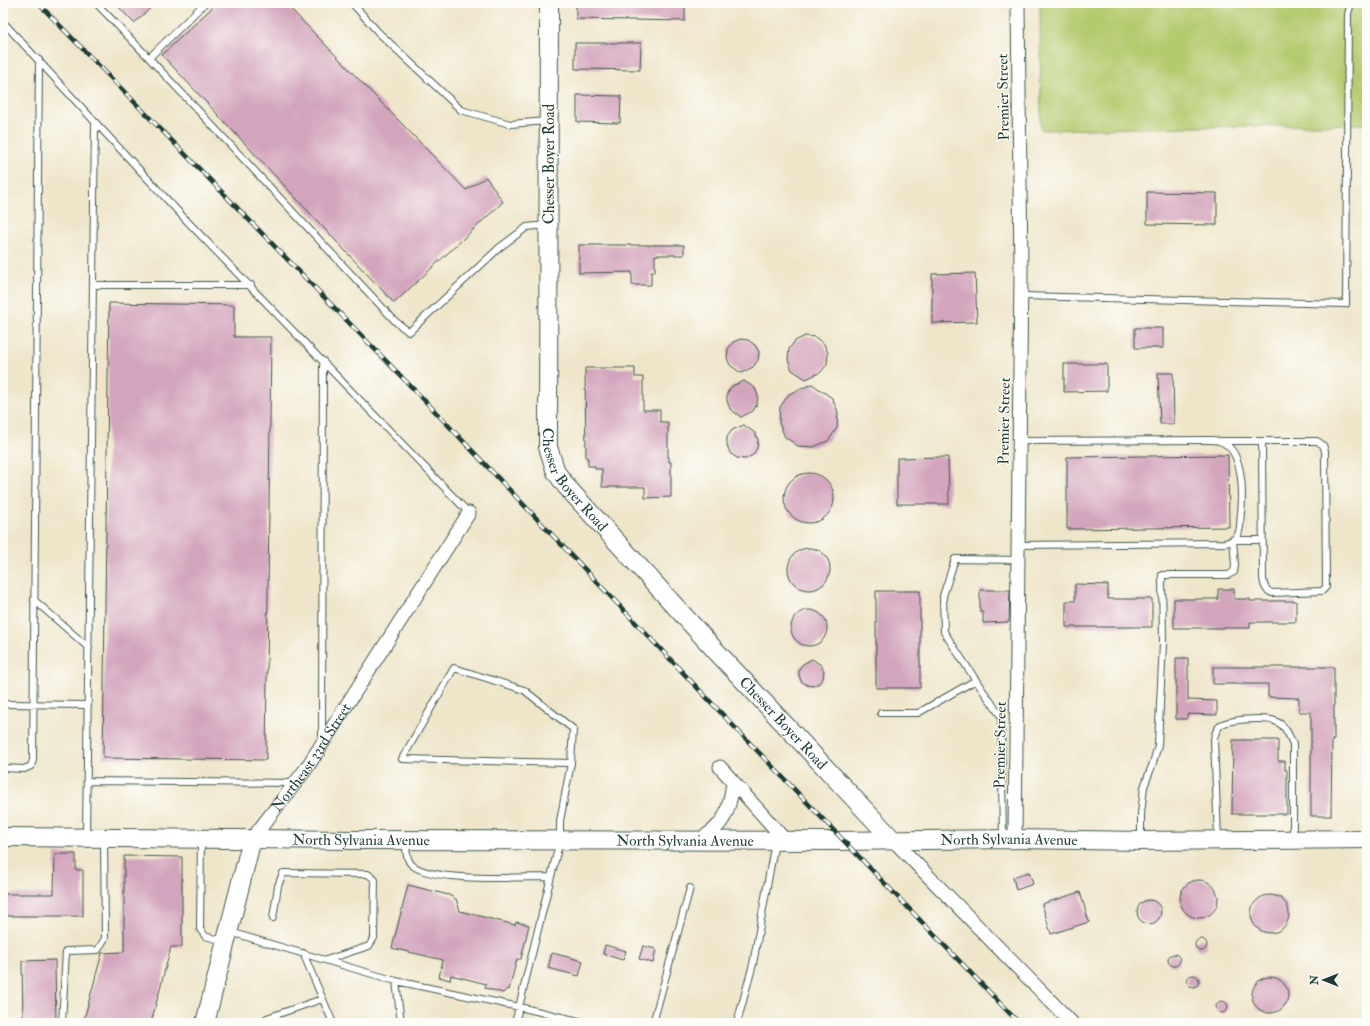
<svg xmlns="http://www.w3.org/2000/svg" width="1370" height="1026" font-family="'IM FELL Double Pica',serif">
	<rect width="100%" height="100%" fill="#fdfcf7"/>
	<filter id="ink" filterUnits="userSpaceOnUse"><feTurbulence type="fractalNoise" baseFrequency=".025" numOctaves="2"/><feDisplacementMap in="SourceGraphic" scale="8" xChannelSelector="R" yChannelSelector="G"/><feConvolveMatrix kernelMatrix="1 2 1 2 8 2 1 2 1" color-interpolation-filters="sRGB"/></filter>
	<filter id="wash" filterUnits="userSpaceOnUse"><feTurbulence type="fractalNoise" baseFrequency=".012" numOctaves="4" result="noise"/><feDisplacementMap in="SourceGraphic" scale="16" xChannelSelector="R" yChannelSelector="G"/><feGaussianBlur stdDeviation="0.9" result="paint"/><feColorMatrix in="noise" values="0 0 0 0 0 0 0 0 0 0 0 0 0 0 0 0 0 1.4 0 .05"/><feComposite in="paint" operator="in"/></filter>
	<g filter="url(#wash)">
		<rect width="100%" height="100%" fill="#efe6ca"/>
		<path fill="#b4ca6e" stroke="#6a8451" d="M1040 3H1367V124L1041 130Z"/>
		<g id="blocks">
			<path fill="#d3a5bd" d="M115 3H156L134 23Z
				M217 3H285L466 190 486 177 503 202 394 303 162 55Z
				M576 3H685V21L576 19Z
				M575 43H641L640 70 575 69Z
				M577 95 621 96 620 123 577 122Z
				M1147 192 1217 193V225L1147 224Z
				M579 245H684V255H655V272H651V285H632V272L579 273Z
				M975 273 977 322 932 323V274Z
				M109 303 234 305V337H271L266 760 103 758Z
				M1135 328H1163V348H1135Z
				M805 336 815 337 824 344 828 353 827 364 821 372 806 379 792 370 788 360 789 349 795 341Z
				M740 339 748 340 755 345 759 352 758 360 753 367 741 373 730 365 727 358 728 349 733 342Z
				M1064 364H1107V391L1064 392Z
				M585 368H635V377H643V410H660V422H668V457H669V462H671V497L645 498V487H602V469H595V466H588V458H586Z
				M1158 373H1173L1174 424H1160Z
				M744 381 755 388 758 396 757 404 753 411 741 417 730 409 727 401V393L732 386Z
				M812 384 832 398 838 412 837 428 828 441 813 447 798 446 785 437 779 423 780 407 789 394Z
				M744 425 755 433 758 440 757 448 753 455 745 459 737 458 730 453 727 445V437L732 430Z
				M1228 455 1229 527 1067 529V457Z
				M948 457 949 504H897V458Z
				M784 498a25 25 0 1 1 50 0a25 25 0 1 1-50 0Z
				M788 569a21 21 0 1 1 42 0a21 21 0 1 1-42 0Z
				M1075 584 1108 585V599H1152V627H1066V601H1075Z
				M1218 589H1234V599H1250V601H1296V622H1250V628H1174V599H1218Z
				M980 590H1010L1009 622 983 623V612H980Z
				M876 591H920V688H876Z
				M791 628a18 18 0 1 1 36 0a18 18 0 1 1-36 0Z
				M1176 658H1188V700L1217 701V715L1187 714V719H1176Z
				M812 659 821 665 824 671 823 678 819 683 813 686 807 685 801 681 799 675V669L803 664Z
				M1213 667H1334V740H1332L1331 816H1311V712H1299V698L1268 697V684H1213Z
				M1233 740H1278V761H1285V770H1287V814H1232Z
				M55 854H76V870H83V916H3V894H54Z
				M124 856 182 857V947H171L151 1023H83L102 953 124 952Z
				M1029 872 1033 884 1016 890 1013 877Z
				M1180 899a19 19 0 1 1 38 0a19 19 0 1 1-38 0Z
				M408 885 449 895 456 899 460 911 515 925 516 922 529 925 521 959H517L509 990 507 989 503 993 485 988 486 984 451 975 450 980 439 977 443 960 392 948Z
				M1080 892 1089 922 1051 934 1042 904Z
				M1251 914a19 19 0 1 1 38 0a19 19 0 1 1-38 0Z
				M1137 912a12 12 0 1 1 24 0a12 12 0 1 1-24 0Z
				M1195 945a6 6 0 1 1 12 0a6 6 0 1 1-12 0Z
				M605 945 626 951 623 960 603 954Z
				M643 946 656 949 653 963 639 959Z
				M552 953 583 961 579 976 548 968Z
				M1168 960a6 6 0 1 1 12 0a6 6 0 1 1-12 0Z
				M55 960 56 1023H23L22 961Z
				M1187 981a6 6 0 1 1 12 0a6 6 0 1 1-12 0Z
				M1252 995a18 18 0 1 1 36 0a18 18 0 1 1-36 0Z
				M1216 1007a6 6 0 1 1 12 0a6 6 0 1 1-12 0Z"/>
		</g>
	</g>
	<g filter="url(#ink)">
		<use href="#blocks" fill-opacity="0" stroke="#3e564a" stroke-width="1"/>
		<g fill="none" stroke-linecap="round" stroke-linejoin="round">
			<defs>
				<path id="lane" d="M96 3 149 58 205 3
					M352 3 378 32 461 110 510 124 547 121
					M3 22 95 122
					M149 58 396 322 409 332 499 248 527 227 547 225
					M94 285H251
					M1021 296 1346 304 1348 14 1351 3
					M1219 441H1317L1323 445 1325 451 1326 587 1322 591 1272 593C1265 590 1264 586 1263 578L1262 441
					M1018 545 1226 543C1231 541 1236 539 1238 534 1241 529 1240 519 1241 513 1243 493 1244 448 1219 441 1216 440 1213 440 1210 440L1019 441
					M34 600 89 648
					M3 704 88 705
					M881 713H918L976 680
					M322 738 323 361
					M571 763 573 729 524 690 454 668 402 759 571 763 560 821V840L519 1007 587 1023
					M3 768 24 769 31 766 33 760 39 60
					M87 781 294 783
					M86 836 95 122 186 220 469 513
					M1003 838 1001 716 981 688 944 632 943 596 955 559 1018 560
					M1218 838 1214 739C1215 734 1216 729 1221 725 1229 719 1268 717 1277 722 1286 726 1289 736 1293 744V838
					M201 840 200 929 205 936 224 941
					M1141 840V814L1144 787 1153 763 1158 745 1163 643 1162 575H1228L1234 572 1235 565 1233 540H1262
					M406 842C406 849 406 860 412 865 434 883 521 877 551 877
					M273 918 278 886 283 873 368 874 375 880 374 938 369 946 326 960
					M230 932 396 981 519 1007 515 1023
					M303 953 333 1023
					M396 981 401 1023
					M62 1023 66 951 98 950 105 938 104 839
					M266 1023 267 1018 322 999
					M653 1023 690 888
					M737 1023 753 964 775 842"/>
				<g id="street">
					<path d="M720 767 785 840"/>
					<path id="s1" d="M252 839 306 769 469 513"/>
					<path d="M1015 839 1021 271 1018 3"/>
					<path d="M698 840C725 827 729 811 733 783"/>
					<path d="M893 840 1072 1023"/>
				</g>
				<g id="secondary">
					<path id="s2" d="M549 3 548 447 556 472 566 486 715 650 893 840"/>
					<path id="s3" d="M3 837 354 840 834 841 1015 839 1141 841 1367 839"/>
					<path d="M205 1023 252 839"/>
				</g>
			</defs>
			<use href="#lane" stroke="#3e564a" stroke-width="8"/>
			<use href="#street" stroke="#3e564a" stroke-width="15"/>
			<use href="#secondary" stroke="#3e564a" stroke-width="20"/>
			<use href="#lane" stroke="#fff" stroke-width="6"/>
			<use href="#street" stroke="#fff" stroke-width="13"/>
			<use href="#secondary" stroke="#fff" stroke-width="18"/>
			<defs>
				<path id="rail" d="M38 3 428 404 744 737 1019 1023"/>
			</defs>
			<use href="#rail" stroke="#1f3d34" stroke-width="4.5"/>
			<use href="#rail" stroke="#fdfcf7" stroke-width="3" stroke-dasharray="9" stroke-linecap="butt"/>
		</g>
	</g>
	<g text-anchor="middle" stroke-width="3" stroke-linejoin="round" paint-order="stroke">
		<g font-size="15" fill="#1f3d34" stroke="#fdfcf7">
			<text transform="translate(1003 97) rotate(-91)" y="5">Premier Street</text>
			<text transform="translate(549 164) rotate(-90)" y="5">Chesser Boyer Road</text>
			<text transform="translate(1004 421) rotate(-89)" y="5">Premier Street</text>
			<text dy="5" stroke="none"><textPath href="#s2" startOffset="485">Chesser Boyer Road</textPath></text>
			<text dy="5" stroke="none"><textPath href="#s2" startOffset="809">Chesser Boyer Road</textPath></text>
			<text transform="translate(1000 745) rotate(-89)" y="5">Premier Street</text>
			<text dy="5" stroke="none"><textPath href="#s1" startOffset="101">Northeast 33rd Street</textPath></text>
			<text dy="5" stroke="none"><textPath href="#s3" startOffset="358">North Sylvania Avenue</textPath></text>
			<text dy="5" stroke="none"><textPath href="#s3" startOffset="682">North Sylvania Avenue</textPath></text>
			<text dy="5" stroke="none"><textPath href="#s3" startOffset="1006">North Sylvania Avenue</textPath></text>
		</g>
	</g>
	<rect width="1370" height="1026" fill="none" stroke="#fdfcf7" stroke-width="16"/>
	<g transform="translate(1324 980) rotate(270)" stroke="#fdfcf7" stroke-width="3" paint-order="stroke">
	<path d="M0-3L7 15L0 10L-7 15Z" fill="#1f3d34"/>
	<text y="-6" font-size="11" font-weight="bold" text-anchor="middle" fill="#1f3d34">N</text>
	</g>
</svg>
